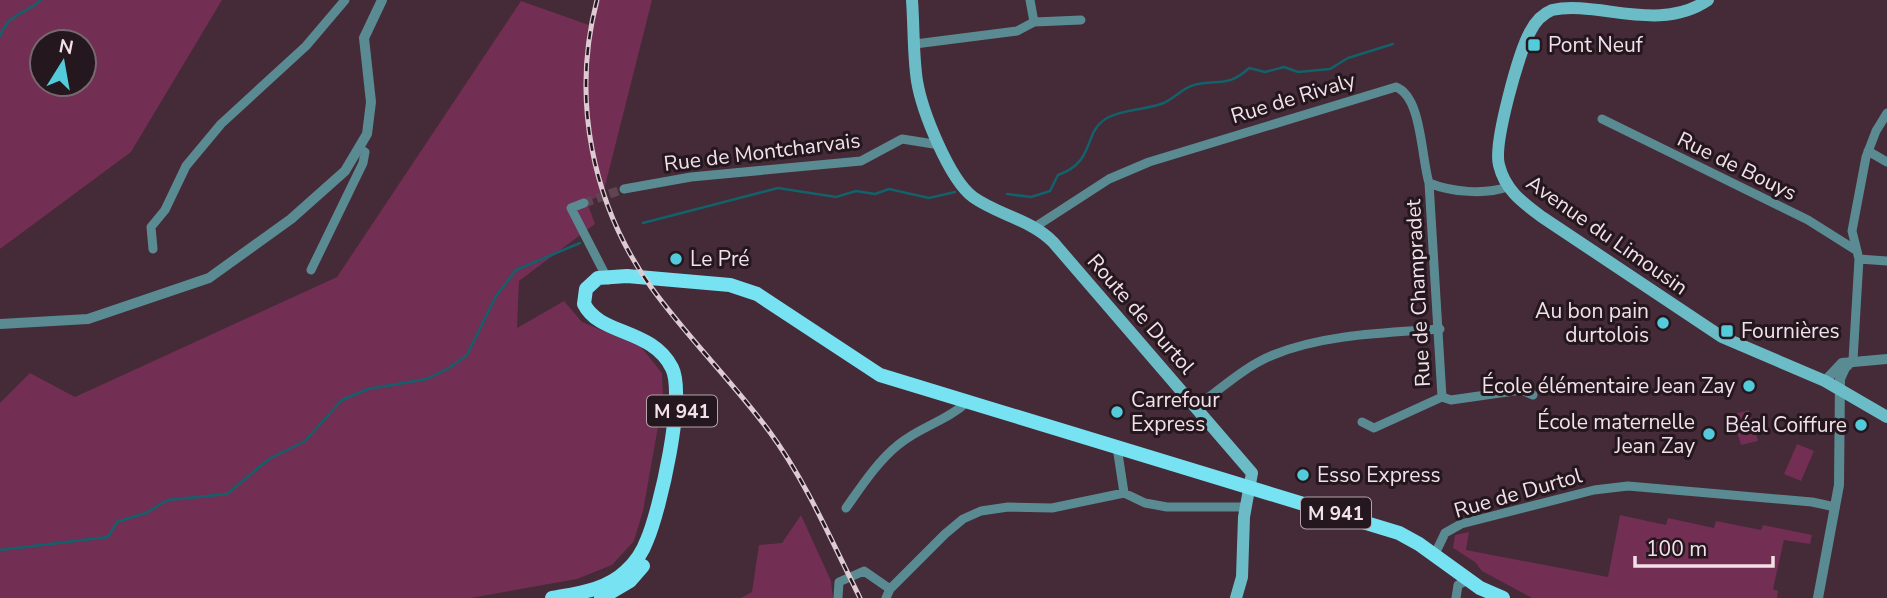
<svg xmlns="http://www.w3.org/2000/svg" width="1887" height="598" font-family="'Nunito Sans',sans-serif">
	<rect width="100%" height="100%" fill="#452a37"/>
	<path fill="#722e53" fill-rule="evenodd" d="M0 0H222L131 152 0 249ZM42 42H84V84H42Z
		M600 0H652L603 194 587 202 595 224 519 281 517 328 564 301 582 322 641 347 662 373 663 399 643 511 634 541 612 565 577 579 471 598H0V403L30 373 75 397 337 277 521 1 589 25Z
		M1749 410 1758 441 1741 445 1732 415Z
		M1797 444 1814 451 1801 481 1784 474Z
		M801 515 831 581 833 598H741L752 592 759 545 782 543Z
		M1620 515 1666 525 1668 518 1714 528 1716 521 1761 530 1763 525 1812 535 1810 544 1784 540 1773 589 1778 591 1777 598H1532L1482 571 1475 562 1453 548 1455 535 1469 532 1466 550 1608 577Z"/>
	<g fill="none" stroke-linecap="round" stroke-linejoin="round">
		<path stroke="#13616a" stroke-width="2.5" d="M0 36C10 12 24 15 41 0
			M1007 194 1031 197 1050 191 1058 175C1098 161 1081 131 1109 117 1125 109 1144 110 1161 104 1173 100 1182 88 1194 85 1217 79 1228 88 1249 68L1265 72 1284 67 1298 72 1330 69 1348 58 1393 44
			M643 223 778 188 836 197 856 191 875 194 889 189 929 198 955 192
			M0 550 108 537 117 522 146 513 168 500 227 494 269 459 305 441 342 400 368 389 427 379 449 368 467 355 496 296 516 270 580 243"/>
		<path stroke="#5f4552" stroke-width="9" stroke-dasharray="9 4.5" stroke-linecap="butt" d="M584 203 624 189"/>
		<path stroke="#5a8b92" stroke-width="9" d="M1030 0 1034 22
			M915 44 1017 31 1034 22 1081 20
			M1602 119 1808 220 1854 249
			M1868 151 1887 162
			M1429 183 1442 397
			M624 189 691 177 861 161 902 139 940 145
			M584 203 571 208 608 280
			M1035 227 1109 179 1149 162 1396 87C1422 97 1421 157 1429 183 1451 192 1485 195 1507 187
			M153 249 151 227 165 210 186 166 221 124 306 46 345 0
			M1859 259 1887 261
			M311 270 363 163 365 152 360 149
			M1853 360 1859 259 1852 231 1866 157 1876 131 1887 113
			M1442 397 1451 400 1521 390 1533 395
			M1197 406C1222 388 1244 367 1273 355 1325 334 1385 333 1440 329
			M1362 422 1374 428 1442 397
			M1117 447 1124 493
			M846 508C861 487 877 462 898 445 919 427 947 421 967 402
			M1434 556 1445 533 1461 524 1594 490 1628 486 1812 502 1835 507
			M838 598 839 582 864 571 890 589
			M886 598 890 589 945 534 963 519 981 511 1008 507 1052 508 1124 493 1145 503 1167 507H1245
			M1456 598 1458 585 1468 580"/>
		<path stroke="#5a8b92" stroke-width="10" d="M0 324 88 319 209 278 291 219 345 171 367 134 371 102 364 38 382 0
			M1825 381 1842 363 1887 359
			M1818 598 1839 485 1840 379 1845 368 1853 360"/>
		<path stroke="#6bbcc7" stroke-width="12" d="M912 0C914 27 913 55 917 81 922 111 949 179 973 197 998 215 1030 219 1053 242L1252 473 1244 517 1242 577 1236 598
			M1708 0C1658 34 1598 0 1552 10 1542 14 1535 22 1530 32 1519 52 1493 144 1499 165 1505 190 1522 202 1542 217L1722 337 1825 381 1887 417"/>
		<path stroke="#77e2f1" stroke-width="14" d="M552 598C579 593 606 590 626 571 635 563 643 551 647 540 660 510 686 396 672 368 652 328 600 336 584 304L586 289 598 278 627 276 730 285 757 294 880 375 1399 533 1419 544 1480 588 1503 598
			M601 598 630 581 643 566"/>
		<defs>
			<path id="rail" d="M597 0C571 99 592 204 651 287 687 337 732 381 769 431 806 481 832 542 860 598"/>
		</defs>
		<use href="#rail" stroke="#decad3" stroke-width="5"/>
		<use href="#rail" stroke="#24171d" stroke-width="2.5" stroke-dasharray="8" stroke-linecap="butt"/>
	</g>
	<g fill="#53cbda" stroke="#24171d" stroke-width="2.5">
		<rect x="1527" y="38" width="14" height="14" rx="3.5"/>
		<circle cx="676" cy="259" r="7"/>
		<circle cx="1663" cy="323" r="7"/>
		<rect x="1720" y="324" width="14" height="14" rx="3.5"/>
		<circle cx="1749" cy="386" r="7"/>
		<circle cx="1117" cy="412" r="7"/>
		<circle cx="1861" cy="425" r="7"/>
		<circle cx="1709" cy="434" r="7"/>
		<circle cx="1303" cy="475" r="7"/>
	</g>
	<g text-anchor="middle" stroke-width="6" stroke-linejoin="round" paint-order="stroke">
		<g fill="#24171d" stroke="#b5a4ac" stroke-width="2">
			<rect x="647" y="395.5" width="70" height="31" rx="5"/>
			<rect x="1301" y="497.5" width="70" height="31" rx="5"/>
		</g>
		<g font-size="19" font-weight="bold" fill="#f3e1e9">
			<text x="682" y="418">M 941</text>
			<text x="1336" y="520">M 941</text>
		</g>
		<g font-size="21" fill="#f3e1e9" stroke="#24171d" text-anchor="start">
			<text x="1548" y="52">Pont Neuf</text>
			<text x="690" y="266">Le Pré</text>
			<text x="1649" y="318" text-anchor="end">Au bon pain<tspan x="1649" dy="24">durtolois</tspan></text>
			<text x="1741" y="338">Fournières</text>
			<text x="1735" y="393" text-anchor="end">École élémentaire Jean Zay</text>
			<text x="1131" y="407">Carrefour<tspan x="1131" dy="24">Express</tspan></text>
			<text x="1695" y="429" text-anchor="end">École maternelle<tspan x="1695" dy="24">Jean Zay</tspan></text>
			<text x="1847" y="432" text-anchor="end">Béal Coiffure</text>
			<text x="1317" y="482">Esso Express</text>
		</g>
		<g font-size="21" fill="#f3e1e9" stroke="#24171d">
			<text transform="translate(1293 98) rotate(-17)" y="7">Rue de Rivaly</text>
			<text transform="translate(762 152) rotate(-7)" y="7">Rue de Montcharvais</text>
			<text transform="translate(1737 166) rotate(26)" y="7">Rue de Bouys</text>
			<text transform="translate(1607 235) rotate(35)" y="7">Avenue du Limousin</text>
			<text transform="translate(1418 293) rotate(-93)" y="7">Rue de Champradet</text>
			<text transform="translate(1141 314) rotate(49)" y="7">Route de Durtol</text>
			<text transform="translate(1518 493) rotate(-16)" y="7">Rue de Durtol</text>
		</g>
	</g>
	<g transform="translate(63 63) rotate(11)"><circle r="33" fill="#24171d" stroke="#77686f" stroke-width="2"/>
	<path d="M0-5L12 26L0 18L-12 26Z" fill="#53cbda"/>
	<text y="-10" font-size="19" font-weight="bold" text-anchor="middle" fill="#f3e1e9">N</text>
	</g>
	<path d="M1635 556v10h138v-10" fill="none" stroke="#f3e1e9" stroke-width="3.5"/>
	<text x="1646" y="556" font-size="21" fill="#f3e1e9" stroke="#24171d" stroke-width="5" paint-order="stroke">100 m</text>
</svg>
